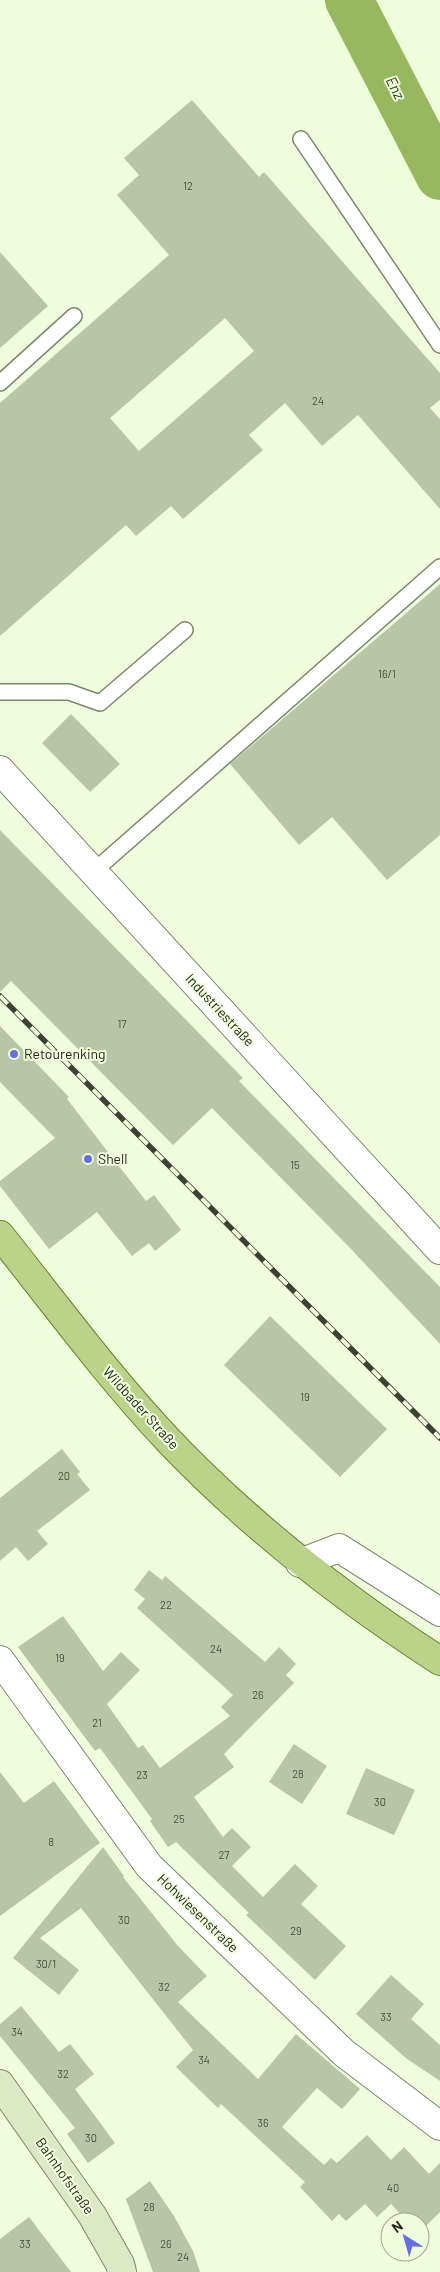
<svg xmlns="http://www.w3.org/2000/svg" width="440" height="2272" font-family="Barlow,sans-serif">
	<rect width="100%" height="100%" fill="#effddc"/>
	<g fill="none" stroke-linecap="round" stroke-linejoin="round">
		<path stroke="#97b95e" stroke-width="48" d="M349 0 440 176"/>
	</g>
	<path fill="#b8c6a6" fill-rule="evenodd" d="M192 100 259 177 264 172 440 373V400L430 408 440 419V509L358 415 322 446 285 403 249 435 263 450 183 519 171 506 136 536 126 525 0 636V403L169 255 117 195 139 175 124 158ZM225 318 254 351 139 451 110 418Z
		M0 252 48 306 0 348Z
		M440 584V835L387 880 332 817 299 845 230 764Z
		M71 714 120 764 90 792 42 743Z
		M0 830 243 1078 239 1081 440 1287V1344L351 1249 212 1108 173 1145 11 981 0 992Z
		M0 1026 69 1097 67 1099 146 1201 154 1195 181 1230 155 1251 149 1243 132 1256 97 1212 49 1249 0 1186V1181L55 1138 0 1082Z
		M270 1316 387 1429 340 1477 224 1365Z
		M62 1449 80 1472 77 1474 90 1490 37 1531 48 1544 28 1561 16 1547 0 1561V1498Z
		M149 1570 162 1580 165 1576 265 1662 279 1647 296 1664 286 1675 294 1683 224 1754 234 1767 194 1797 223 1837 232 1828 251 1847 232 1866 263 1897 295 1864 318 1886 301 1904 346 1946 315 1980 246 1915 249 1913 176 1842 168 1847 150 1821 152 1819 100 1748 95 1751 18 1647 63 1616 103 1671 121 1652 140 1670 107 1704 138 1748 143 1745 160 1768 230 1716 221 1707 233 1695 137 1608 145 1599 134 1590Z
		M294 1744 327 1766 302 1804 269 1782Z
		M366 1768 415 1790 394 1835 346 1814Z
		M0 1772 24 1803 54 1781 100 1843 0 1916Z
		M103 1847 124 1876 123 1877 178 1946 207 1976 178 2002 258 2079 296 2034 360 2089 342 2109 317 2088 282 2127 324 2165 331 2158 337 2163 367 2135 391 2160 404 2147 429 2174 440 2163V2212L422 2230 420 2222H408L391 2204 377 2217 365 2204 346 2221 339 2214 332 2221 300 2187 305 2182 221 2104 218 2108 176 2067 193 2050 81 1908 40 1938 79 1970 59 1995 13 1958Z
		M391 1975 424 2004 411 2019 440 2045V2081L407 2059 356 2014Z
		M21 2006 59 2052 70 2044 94 2074 75 2089 115 2143 88 2163 67 2134 75 2128 0 2036V2024Z
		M150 2181 174 2216 193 2251 200 2272H153L126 2199Z
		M29 2217 71 2272H0V2239Z"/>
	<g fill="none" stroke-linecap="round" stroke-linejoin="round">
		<defs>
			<path id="service" d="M301 139 440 345
				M0 383 74 316
				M0 692H69L100 703 185 630
				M93 872 440 567"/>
			<path id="minor" d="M0 770 440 1250
				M300 1563 339 1548 440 1612
				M0 1660 149 1866 344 2053 440 2126"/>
			<path id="secondary" d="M0 2084 92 2215 120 2264 122 2272"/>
			<path id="primary" d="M0 1235C55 1304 107 1375 168 1440 249 1525 341 1597 440 1661"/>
		</defs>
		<use href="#service" stroke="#7d896b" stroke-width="18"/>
		<use href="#minor" stroke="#7d896b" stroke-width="30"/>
		<use href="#secondary" stroke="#7d896b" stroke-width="30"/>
		<use href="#primary" stroke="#68842f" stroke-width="30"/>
		<use href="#service" stroke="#fff" stroke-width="15"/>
		<use href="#minor" stroke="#fff" stroke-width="28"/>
		<use href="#secondary" stroke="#dce9c4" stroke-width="28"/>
		<use href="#primary" stroke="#bad388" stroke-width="28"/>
		<defs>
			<path id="rail" d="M0 996 440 1438"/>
		</defs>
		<use href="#rail" stroke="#3b4133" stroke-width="5.5"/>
		<use href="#rail" stroke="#effddc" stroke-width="4" stroke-dasharray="11" stroke-linecap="butt"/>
	</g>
	<g fill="#656fe8" stroke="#effddc" stroke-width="2">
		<circle cx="14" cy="1054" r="5"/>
		<circle cx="88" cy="1159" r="5"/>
	</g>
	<g text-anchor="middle" stroke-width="4" stroke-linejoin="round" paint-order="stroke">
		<g font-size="11" fill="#49503f">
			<text x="188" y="190">12</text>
			<text x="318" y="405">24</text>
			<text x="387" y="678">16/1</text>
			<text x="122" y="1028">17</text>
			<text x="295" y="1169">15</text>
			<text x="305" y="1401">19</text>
			<text x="64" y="1480">20</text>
			<text x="166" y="1609">22</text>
			<text x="216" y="1653">24</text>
			<text x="60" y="1662">19</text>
			<text x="258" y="1699">26</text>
			<text x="97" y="1727">21</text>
			<text x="298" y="1778">28</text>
			<text x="142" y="1779">23</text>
			<text x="380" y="1806">30</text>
			<text x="179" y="1823">25</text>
			<text x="51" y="1846">8</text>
			<text x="224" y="1859">27</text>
			<text x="124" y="1924">30</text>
			<text x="296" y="1935">29</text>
			<text x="46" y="1968">30/1</text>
			<text x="164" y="1991">32</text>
			<text x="386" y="2021">33</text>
			<text x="17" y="2036">34</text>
			<text x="204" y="2064">34</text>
			<text x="63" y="2078">32</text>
			<text x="263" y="2127">36</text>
			<text x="91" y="2142">30</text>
			<text x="393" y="2192">40</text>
			<text x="149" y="2211">28</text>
			<text x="25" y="2248">33</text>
			<text x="166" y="2248">26</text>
			<text x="183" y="2261">24</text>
		</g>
		<g font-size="14" fill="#24291d" stroke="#effddc">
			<text transform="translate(220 1010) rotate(47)" y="5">Industriestraße</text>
			<text transform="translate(141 1408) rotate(48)" y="5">Wildbader Straße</text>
			<text transform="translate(198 1913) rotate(44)" y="5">Hohwiesenstraße</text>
			<text transform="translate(65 2176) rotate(55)" y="5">Bahnhofstraße</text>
		</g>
		<g font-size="14" fill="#24291d" stroke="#effddc" text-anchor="start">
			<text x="24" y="1059">Retourenking</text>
			<text x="98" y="1164">Shell</text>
		</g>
		<g font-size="15" font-style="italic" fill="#2b3913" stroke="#effddc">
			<text transform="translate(395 88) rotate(63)" y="5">Enz</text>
		</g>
	</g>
	<g transform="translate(405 2237) rotate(323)"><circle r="24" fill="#effddc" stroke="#9ea890"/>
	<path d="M0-4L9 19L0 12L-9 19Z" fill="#656fe8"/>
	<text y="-8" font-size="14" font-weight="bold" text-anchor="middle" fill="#24291d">N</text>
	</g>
</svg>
